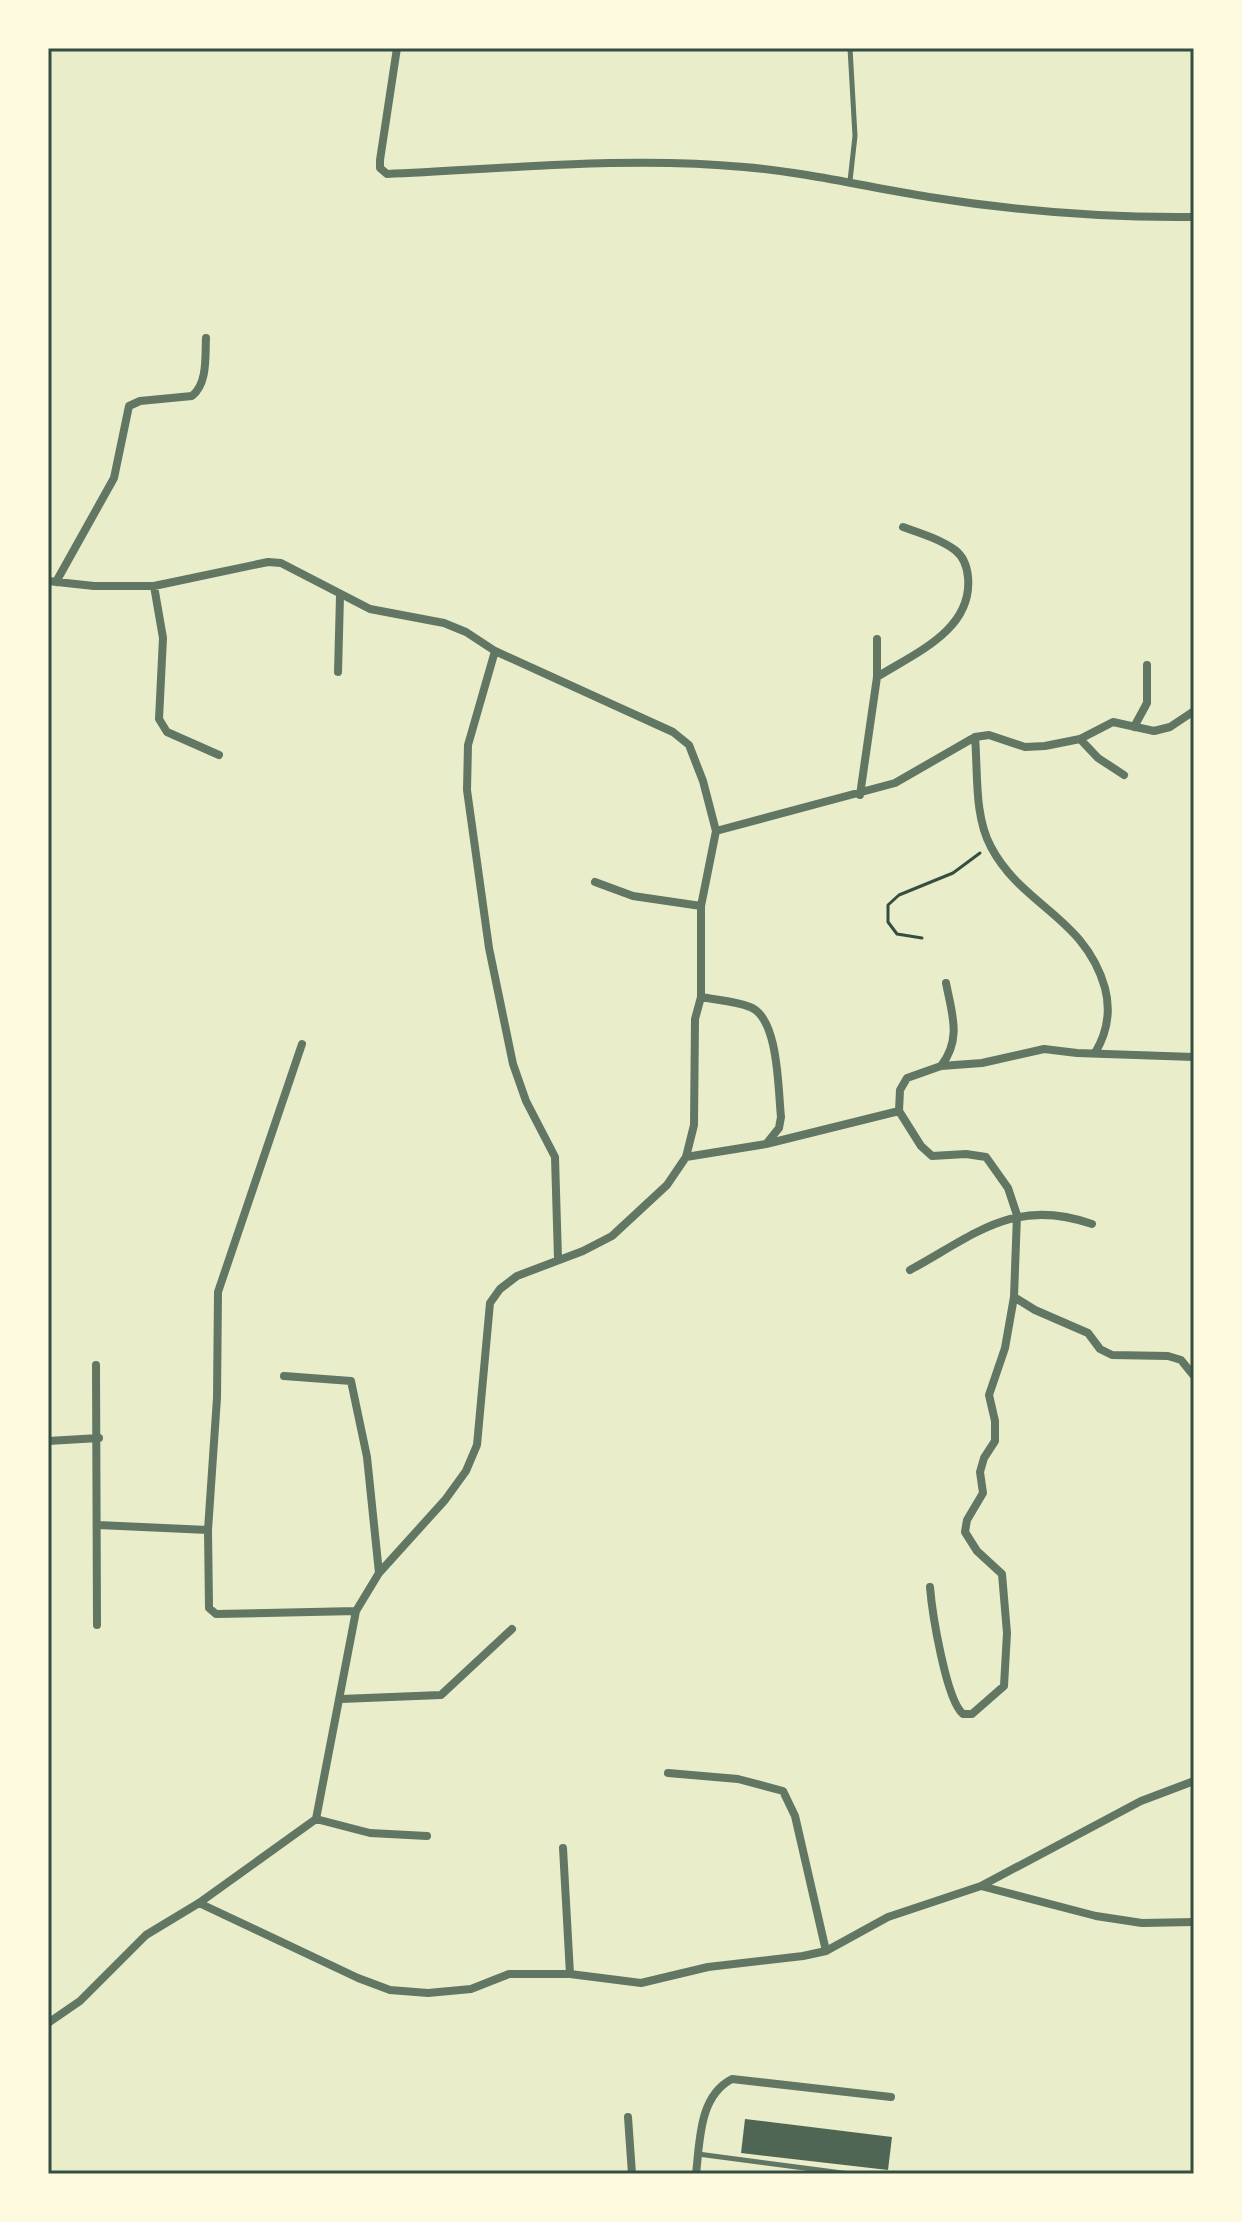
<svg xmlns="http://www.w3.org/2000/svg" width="1242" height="2222" font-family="'Archivo Narrow',sans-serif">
	<rect width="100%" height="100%" fill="#e9edc9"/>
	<path fill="#4f6655" d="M745 2119 892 2137 888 2170 741 2153Z"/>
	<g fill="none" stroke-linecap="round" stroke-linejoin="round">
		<path stroke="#344e41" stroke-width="3" d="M922 938 897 934 888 922V905L899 895 953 873 980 853"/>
		<path stroke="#617663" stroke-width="5" d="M850 181 855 136 850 48
			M698 2154 850 2174"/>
		<path stroke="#617663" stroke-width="8" d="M397 48 380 160V168L387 174C505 169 626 156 744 167 806 172 867 187 929 197 1016 211 1106 218 1194 217
			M48 581 94 586H154L268 562 281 563 370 609 444 623 466 632 495 651 673 732 689 745 703 781 716 831 701 906V997L695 1019 694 1125 686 1157 667 1185 612 1236 583 1251 517 1276 500 1289 490 1303 477 1445 466 1471 445 1500 379 1573 356 1611 316 1819 199 1903 146 1935 80 2001 48 2023
			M56 582 114 478 129 406 140 401 192 396C208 383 205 356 206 338
			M154 586 163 638 159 719 167 732 219 755
			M495 651 468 745 467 790 489 948 513 1064 526 1101 555 1157 558 1259
			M338 672 340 596
			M877 677C915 653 973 630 968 577 967 566 964 557 955 550 940 539 920 533 903 527
			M1134 727 1147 703V665
			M975 737C978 772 974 816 991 847 1022 906 1085 917 1105 988 1111 1011 1107 1033 1095 1053
			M1080 739 1098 758 1124 775
			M860 795 877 677V639
			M716 831 895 783 975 737 989 735 1025 747 1045 746 1080 739 1113 722 1154 731 1170 727 1194 711
			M595 882 633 896 701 906
			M701 997C716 1000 736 1001 750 1007 779 1018 778 1090 781 1117L779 1128 767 1143
			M302 1044 218 1292 217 1398 208 1530 209 1608 216 1614 356 1611
			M941 1066C962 1039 952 1014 946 983
			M899 1111 921 1146 932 1156 966 1154 986 1157 1008 1188 1017 1215 1014 1297 1005 1348 989 1395 995 1421V1441L984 1458 980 1472 983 1493 967 1520 965 1532 977 1551 1002 1574 1007 1633 1004 1686 972 1714H963C946 1700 932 1612 930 1587
			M686 1157 766 1144 899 1111 900 1090 907 1078 941 1066 982 1063 1044 1049 1077 1053 1194 1057
			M910 1270C976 1234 1014 1197 1092 1224
			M1014 1297 1035 1310 1088 1333 1100 1349 1112 1355 1168 1356 1181 1360 1194 1376
			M96 1365 97 1625
			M284 1376 351 1381 367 1457 379 1573
			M48 1441 99 1438
			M98 1525 208 1530
			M341 1699 441 1695 512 1629
			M668 1773 738 1779 783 1791 795 1816 826 1951
			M316 1819 370 1833 427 1836
			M563 1848 570 1974
			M981 1886 1141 1801 1194 1781
			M199 1903 358 1978 390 1990 428 1993 471 1989 509 1974H570L641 1983 708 1967 803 1956 826 1951 888 1917 981 1886 1096 1916 1142 1923 1194 1922
			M628 2117 632 2174
			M696 2174C700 2140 699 2096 732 2079L891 2097"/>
	</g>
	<rect width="1242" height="2222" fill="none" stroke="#fefae0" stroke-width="100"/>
	<rect x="50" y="50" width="1142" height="2122" fill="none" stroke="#344e41" stroke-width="3"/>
</svg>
